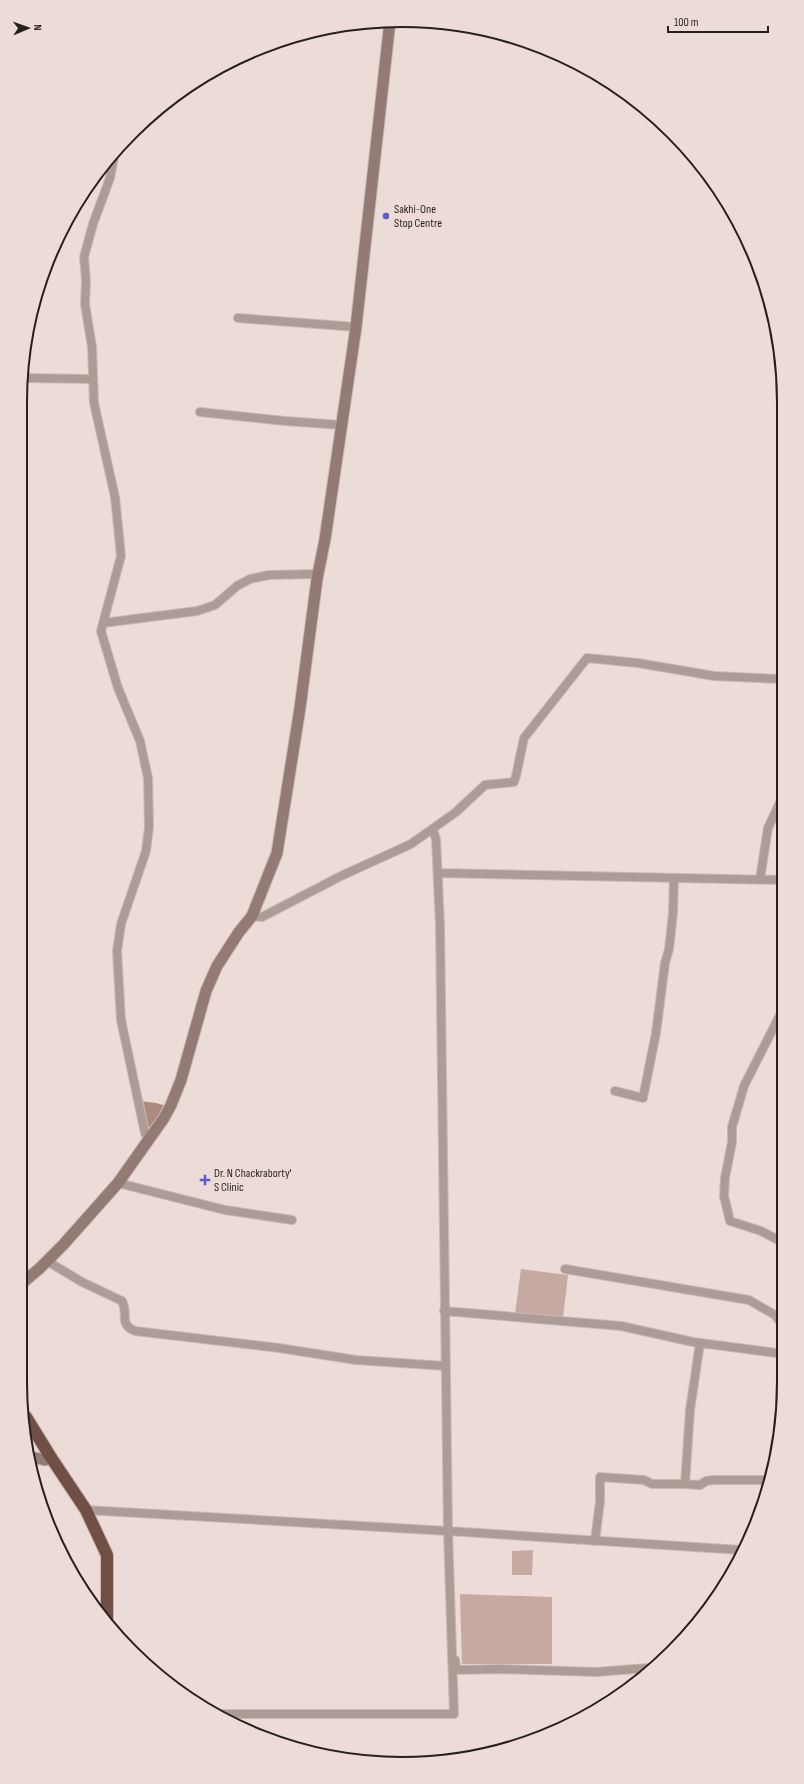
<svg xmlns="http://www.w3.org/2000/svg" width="804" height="1784" font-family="'Sofia Sans Condensed',sans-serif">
	<rect width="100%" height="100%" fill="#ecdbd6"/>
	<path fill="#c6aaa2" d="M521 1269 568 1275 563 1318 515 1314Z
		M533 1550 532 1575H512V1551Z
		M460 1594 552 1597V1664H462Z"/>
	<path fill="#af8a7e" d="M141 1101 156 1103 167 1106 149 1135Z"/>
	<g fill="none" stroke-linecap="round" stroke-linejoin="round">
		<defs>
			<path id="street" d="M115 152 110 178 93 224 84 257 86 280 85 304 92 347 94 403 115 497 121 556 101 631 118 688 140 741 148 778 149 827 146 851 121 924 117 951 121 1020 145 1133 149 1140
				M238 318 356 327
				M22 378 93 379
				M200 412 285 421 341 425
				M103 623 197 611 215 605 237 586 250 579 269 575 318 574
				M438 873 782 880
				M760 879 768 828 782 798
				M252 916 262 917 341 876 411 844 456 812 485 785 514 782 516 776 524 738 587 658 638 663 714 676 780 679
				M783 1009 744 1086 732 1127V1142L725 1178 724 1196 730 1221 761 1231 782 1242 784 1246
				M615 1091 643 1098 656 1033 665 963 669 949 673 913 674 878
				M118 1183 225 1210 292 1220
				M47 1261 82 1282 122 1301C129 1314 118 1324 135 1331L279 1348 356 1360 445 1366
				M565 1269 749 1300 775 1315 784 1327
				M444 1311 621 1326 693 1342 784 1354
				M685 1484 700 1485 706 1481 714 1480H770
				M86 1510 448 1531 741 1550
				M595 1541 600 1501V1477L644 1480 652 1484H685L690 1410 700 1343
				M455 1660 457 1670 500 1669 596 1672 648 1668
				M213 1714H454L448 1531 440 926 436 839 433 830"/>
			<path id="secondary" d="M20 1285 40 1268 63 1245 118 1183 164 1118 171 1105 181 1080 206 991 217 966 239 932 252 916 277 853 300 708 317 579 325 539 356 327 390 21
				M32 1457 45 1460 50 1456"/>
			<path id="highway" d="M26 1417 50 1456 86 1510 107 1555V1624"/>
		</defs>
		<use href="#street" stroke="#c8b9b5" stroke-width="10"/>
		<use href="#secondary" stroke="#c8b9b5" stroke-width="13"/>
		<use href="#highway" stroke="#c8b9b5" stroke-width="14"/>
		<use href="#street" stroke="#ad9b96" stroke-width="8"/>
		<use href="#secondary" stroke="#937b73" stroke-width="11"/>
		<use href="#highway" stroke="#714f44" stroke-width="12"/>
	</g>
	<g fill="#585dd4" stroke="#ecdbd6" stroke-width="1.5">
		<circle cx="386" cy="216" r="4"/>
		<path d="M203 1174h4v4h4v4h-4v4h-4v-4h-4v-4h4z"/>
	</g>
	<g text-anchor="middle" stroke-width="4" stroke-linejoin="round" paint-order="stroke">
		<g font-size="12" fill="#251f1e" stroke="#ecdbd6" text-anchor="start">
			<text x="394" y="213">Sakhi-One<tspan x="394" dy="14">Stop Centre</tspan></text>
			<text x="214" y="1177">Dr. N Chackraborty'<tspan x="214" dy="14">S Clinic</tspan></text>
		</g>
	</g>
	<path d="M0 0H804V1784H0ZM402 27H402A375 375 0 0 1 777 402V1382A375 375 0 0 1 402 1757H402A375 375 0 0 1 27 1382V402A375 375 0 0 1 402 27Z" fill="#ecdbd6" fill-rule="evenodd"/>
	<path fill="none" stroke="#251f1e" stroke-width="2" d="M402 27H402A375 375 0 0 1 777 402V1382A375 375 0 0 1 402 1757H402A375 375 0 0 1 27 1382V402A375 375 0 0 1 402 27Z"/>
	<g transform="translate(28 28) rotate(88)" stroke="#ecdbd6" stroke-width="3" paint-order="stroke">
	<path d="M0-3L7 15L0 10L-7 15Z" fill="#251f1e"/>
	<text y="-6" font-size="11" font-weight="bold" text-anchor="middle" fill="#251f1e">N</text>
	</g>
	<path d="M668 26v6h100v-6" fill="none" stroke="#251f1e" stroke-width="2"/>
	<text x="674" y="26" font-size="12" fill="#251f1e" stroke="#ecdbd6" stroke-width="3" paint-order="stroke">100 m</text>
</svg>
